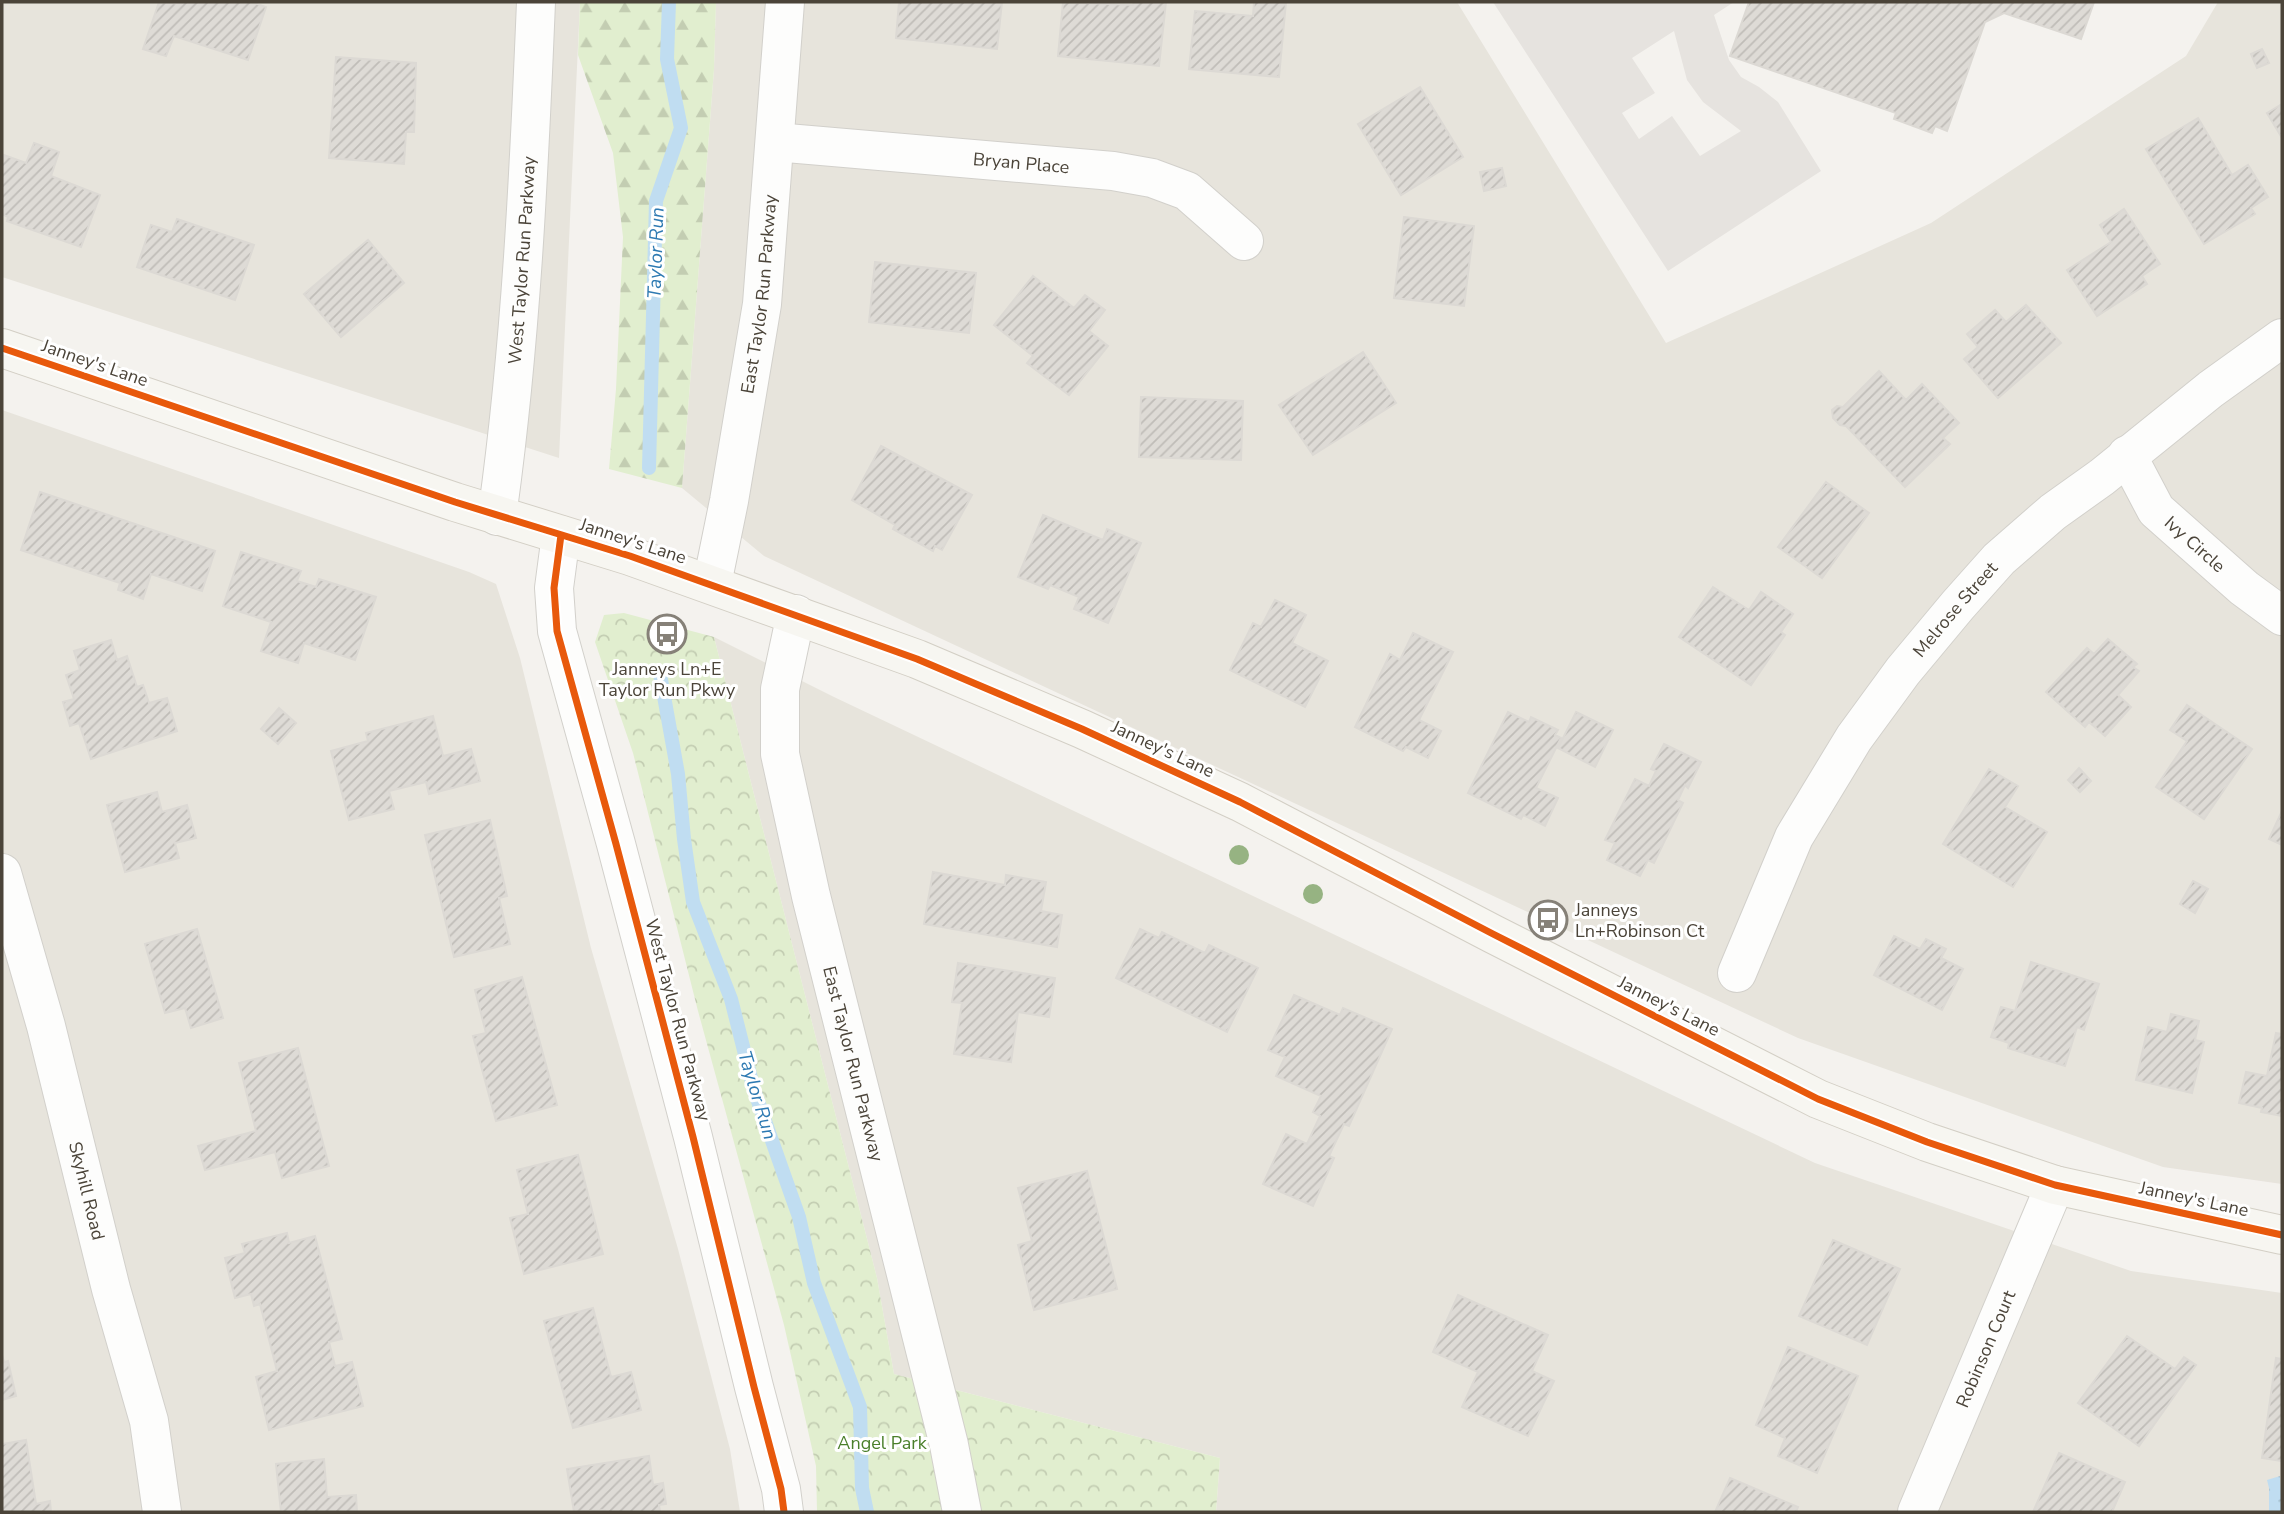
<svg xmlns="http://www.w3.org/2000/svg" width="2284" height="1514" font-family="'Nunito Sans',sans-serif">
	<defs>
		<pattern id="forest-firs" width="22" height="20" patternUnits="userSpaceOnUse" patternTransform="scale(1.75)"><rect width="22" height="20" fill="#e1eecf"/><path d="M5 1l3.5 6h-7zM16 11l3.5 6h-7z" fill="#c3cdb2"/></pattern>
		<pattern id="park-crowns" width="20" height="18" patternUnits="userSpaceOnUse" patternTransform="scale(1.75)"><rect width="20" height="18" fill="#e1eecf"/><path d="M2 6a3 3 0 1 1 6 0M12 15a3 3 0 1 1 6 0" fill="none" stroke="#c3cdb2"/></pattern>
		<pattern id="water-ripples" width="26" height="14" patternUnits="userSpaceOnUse" patternTransform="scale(1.75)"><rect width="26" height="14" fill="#c0ddf1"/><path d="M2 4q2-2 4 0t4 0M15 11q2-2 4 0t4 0" fill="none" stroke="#a6bfcf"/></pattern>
		<pattern id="building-hatch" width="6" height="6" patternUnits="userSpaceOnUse" patternTransform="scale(1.75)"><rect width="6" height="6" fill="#dedbd6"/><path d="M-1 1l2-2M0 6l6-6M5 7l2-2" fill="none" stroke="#c0bdb8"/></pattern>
	</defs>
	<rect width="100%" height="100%" fill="#f4f2ee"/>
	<path fill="#e7e4dc" d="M2 2H580L559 458 2 277Z
		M716 2H1457L1666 343 1931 223 2186 56 2218 2H2282V1184L2163 1167 1798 1038 764 556 682 488 714 69Z
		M2 410 469 572 496 584 520 658 591 948 678 1249 730 1449 740 1512H2Z
		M714 637 834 697 1815 1163 2131 1271 2282 1293V1512H1216L1220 1458 894 1374 877 1278Z"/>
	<path fill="url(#forest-firs)" d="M580 2H716L714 69 682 488 609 469 616 389 623 237 613 153 578 55Z"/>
	<path fill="url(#park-crowns)" d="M624 613 714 637 877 1278 894 1374 1220 1458 1216 1512H817L816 1466 784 1325 698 1011 633 753 595 642 604 615Z"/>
	<path fill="#e6e3df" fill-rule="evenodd" d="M1493 2H1734L1714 15 1729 60 1741 77 1759 87 1778 102 1821 171 1668 271ZM1674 31 1687 80 1703 102 1741 131 1700 156 1672 116 1639 139 1622 113 1655 93 1632 58Z"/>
	<path fill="url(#water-ripples)" d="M2280 1476 2282 1512H2269V1488L2267 1480Z"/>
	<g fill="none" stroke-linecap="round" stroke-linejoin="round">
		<path stroke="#c0ddf1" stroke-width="14" d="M649 468 656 201 681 128 667 59 669 2
			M660 674 678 774 684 839 693 902 731 999 754 1090 799 1217 814 1283 860 1407 862 1488 867 1512"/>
	</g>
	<path fill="url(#building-hatch)" stroke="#dcd9d4" stroke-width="2" d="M159 2 182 4 183 2H252L266 7 248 60 174 36 166 56 143 49Z
		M899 2H1002L997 49 896 38Z
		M1063 2 1133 5 1134 2H1166L1159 66 1058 56Z
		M1254 2H1286L1279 77 1189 69 1195 11 1253 16Z
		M1749 2H2094L2081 39 2004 13 1985 22 1947 131 1935 126 1932 133 1894 119 1896 113 1730 56Z
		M2262 49 2269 63 2257 68 2251 54Z
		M336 57 416 63 414 132H406L404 164 329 158Z
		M1420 87 1463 157 1401 195 1358 124Z
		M2282 104V138L2267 113Z
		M2198 118 2232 175 2248 165 2268 197 2251 208 2255 214 2204 244 2146 149Z
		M34 143 59 152 51 176 100 195 81 247 7 221 8 217 2 214V161L4 155 26 163Z
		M1502 168 1506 186 1484 191 1480 172Z
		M2124 209 2160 264 2142 276 2147 284 2097 316 2067 270 2111 242 2100 225Z
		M1404 217 1474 226 1464 306 1394 298Z
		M177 219 254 245 235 300 137 267 151 225 172 232Z
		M368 240 404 283 341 337 304 294Z
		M875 262 976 273 969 333 869 322Z
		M1033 276 1074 308 1085 295 1105 310 1089 331 1108 346 1069 395 1027 363 1033 356 994 325Z
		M2026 305 2061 343 1998 398 1964 359 1978 347 1967 334 1995 310 2006 322Z
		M1363 352 1396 403 1313 455 1279 405Z
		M1879 371 1906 400 1922 384 1959 423 1943 438 1950 444 1905 487 1846 426 1840 425 1833 418 1832 410 1837 406 1843 407Z
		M1141 397 1243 401 1241 460 1139 457Z
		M881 446 972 495 942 550 935 546 933 551 893 529 895 525 852 500Z
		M1826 482 1869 513 1822 578 1778 547Z
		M40 492 215 551 202 591 151 574 143 599 118 590 120 583 21 550Z
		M1043 515 1103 540 1107 529 1141 543 1108 623 1074 609 1079 597 1050 585 1048 589 1018 577Z
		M241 552 301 571 297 581 316 587 319 579 376 597 355 660 304 643 298 663 261 651 271 622 223 606Z
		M1713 587 1749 610 1761 592 1793 614 1781 632 1785 635 1751 685 1679 637Z
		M1275 600 1306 615 1292 643 1328 661 1305 707 1230 670 1253 623 1261 627Z
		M1413 633 1453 652 1419 720 1441 731 1428 758 1406 747 1403 751 1355 727 1390 654 1400 660Z
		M2108 639 2137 664 2133 667 2139 671 2118 695 2131 707 2105 736 2089 722 2085 727 2046 692 2087 648 2094 654Z
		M111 640 117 660 127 656 137 687 143 685 149 703 167 698 177 731 91 759 79 723 70 726 63 702 74 699 66 675 80 670 74 651Z
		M2187 705 2252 749 2204 819 2156 787 2187 741 2170 730Z
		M279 708 296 723 278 744 261 729Z
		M1508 712 1529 722 1531 717 1558 730 1555 735 1561 738 1536 788 1558 798 1545 826 1523 815 1521 819 1468 793Z
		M1576 712 1613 730 1595 767 1558 748Z
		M433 716 443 756 471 749 480 781 429 794 426 782 389 791 394 809 349 820 331 751 368 741 366 733Z
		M1664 744 1701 762 1688 788 1685 785 1678 800 1683 803 1654 863 1648 860 1640 876 1607 860 1615 843 1605 840 1635 779 1649 786 1656 771 1651 769Z
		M2079 768 2091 781 2080 792 2068 780Z
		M1989 769 2018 786 2005 807 2047 832 2013 887 1943 844Z
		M157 792 162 812 187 805 196 838 175 843 179 858 125 872 107 805Z
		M2282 811V845L2269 839Z
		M490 820 507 896 499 898 510 944 454 957 425 835Z
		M933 872 1005 885 1006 875 1046 882 1041 911 1062 915 1057 947 924 924Z
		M2193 881 2208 889 2195 913 2180 904Z
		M197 929 223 1018 191 1028 185 1008 165 1013 145 944Z
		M1140 929 1159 938 1162 932 1205 953 1209 945 1258 968 1227 1032 1116 978Z
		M1894 936 1920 949 1926 939 1946 949 1941 958 1963 969 1942 1010 1874 975Z
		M2031 962 2099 984 2084 1030 2077 1027 2065 1066 2008 1048 2009 1043 1991 1037 2001 1007 2015 1011Z
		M958 963 1055 978 1049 1017 1018 1012 1011 1062 954 1054 962 1003 952 1002Z
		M522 977 557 1105 496 1121 473 1036 486 1033 475 990Z
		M1294 995 1340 1015 1343 1008 1392 1029 1349 1126 1344 1124 1329 1156 1334 1158 1313 1206 1263 1184 1286 1134 1307 1144 1320 1116 1313 1112 1321 1096 1276 1076 1285 1057 1268 1050Z
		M2171 1014 2199 1021 2195 1040 2204 1042 2192 1093 2136 1080 2148 1027 2167 1032Z
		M2276 1033 2282 1034V1116L2261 1112 2262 1108 2239 1103 2246 1072 2267 1076Z
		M298 1048 329 1166 282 1178 275 1152 205 1170 198 1146 256 1131 239 1063Z
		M578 1155 603 1254 524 1274 510 1218 528 1214 517 1170Z
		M1087 1171 1117 1289 1034 1310 1018 1245 1032 1241 1018 1188Z
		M287 1233 289 1243 315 1236 342 1339 329 1342 335 1366 352 1362 363 1406 269 1430 256 1377 277 1371 260 1304 254 1306 251 1294 235 1298 225 1258 245 1253 242 1244Z
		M1833 1240 1900 1269 1867 1345 1799 1316Z
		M1458 1295 1548 1335 1532 1371 1554 1381 1528 1436 1462 1407 1478 1372 1433 1352Z
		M593 1308 611 1377 631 1372 641 1410 573 1428 544 1321Z
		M2127 1336 2175 1369 2184 1357 2196 1365 2139 1446 2078 1403Z
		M1788 1347 1858 1376 1817 1473 1778 1456 1785 1438 1756 1425Z
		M2 1355 4 1362 8 1361 16 1396 2 1400Z
		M2276 1358 2282 1359V1461L2262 1458Z
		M26 1440 36 1504 50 1501 51 1512H2V1444Z
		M2059 1453 2125 1482 2112 1512H2033Z
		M649 1456 653 1485 663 1483 666 1504 659 1505 660 1512H605V1510L574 1512 567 1469Z
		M324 1459 327 1497 356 1495 357 1512H281L276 1464Z
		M1730 1478 1798 1507 1796 1512H1715Z"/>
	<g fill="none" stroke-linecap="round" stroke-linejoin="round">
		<defs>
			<g id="minor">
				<path id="s1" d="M775 142 1113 171 1152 178 1187 191 1244 241"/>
				<path id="s2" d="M2127 455 2156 510 2244 588 2282 616"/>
				<path id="s3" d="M497 516C521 345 529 173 536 2"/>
				<path id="s4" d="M712 584 729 501 762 304 785 2"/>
				<path id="s5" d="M796 614 780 689V754L811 896 949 1445 962 1512"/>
				<path id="s6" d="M2 873 46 1026 111 1289 149 1421 162 1512"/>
				<path id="s7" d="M1737 973 1794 837 1854 738 1903 671 1958 605 1999 559 2053 512 2102 477 2211 389 2282 338"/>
				<path id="s8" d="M1917 1512 2055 1185"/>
			</g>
			<path id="tertiary" d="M561 535 554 588 557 631 616 844 693 1137 754 1387 781 1489 784 1512"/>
			<path id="secondary" d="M2 348 455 502 630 556 917 659 1082 729 1240 802 1493 934 1818 1099 1927 1142 2055 1185 2282 1235"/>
		</defs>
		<use href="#minor" stroke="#d2d0cb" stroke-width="40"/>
		<use href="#tertiary" stroke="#d2d0cb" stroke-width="40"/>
		<use href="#secondary" stroke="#d3cfc5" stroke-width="40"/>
		<use href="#minor" stroke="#fdfdfc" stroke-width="38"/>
		<use href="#tertiary" stroke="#fdfdfc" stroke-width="38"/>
		<use href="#secondary" stroke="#f7f6f1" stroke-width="38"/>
		<defs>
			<path id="cycleway" d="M2 348 455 502 630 556 917 659 1082 729 1240 802 1493 934 1818 1099 1927 1142 2055 1185 2282 1235
				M561 535 554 588 557 631 616 844 693 1137 754 1387 781 1489 784 1512"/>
		</defs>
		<use href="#cycleway" stroke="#fff" stroke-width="11"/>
		<use href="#cycleway" stroke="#e8590c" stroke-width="7"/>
	</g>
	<g fill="#96b382">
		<circle cx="1239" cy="855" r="10"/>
		<circle cx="1313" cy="894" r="10"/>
	</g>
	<defs>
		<symbol id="bus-ring" viewBox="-11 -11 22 22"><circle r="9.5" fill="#fff" stroke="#868178" stroke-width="1.5"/><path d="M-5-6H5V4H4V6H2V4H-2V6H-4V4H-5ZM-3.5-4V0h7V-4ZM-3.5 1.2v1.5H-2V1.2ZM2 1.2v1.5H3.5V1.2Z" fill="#868178"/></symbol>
	</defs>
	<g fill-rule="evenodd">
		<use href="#bus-ring" x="645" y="612" width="44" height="44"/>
		<use href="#bus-ring" x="1526" y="898" width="44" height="44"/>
	</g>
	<g text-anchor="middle" stroke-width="6" stroke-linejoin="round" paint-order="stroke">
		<g font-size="18" fill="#4b4439" stroke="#fff">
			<text dy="6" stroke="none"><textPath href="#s1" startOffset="247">Bryan Place</textPath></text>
			<text dy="6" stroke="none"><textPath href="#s3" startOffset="257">West Taylor Run Parkway</textPath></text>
			<text dy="6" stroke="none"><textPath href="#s4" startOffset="294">East Taylor Run Parkway</textPath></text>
			<text transform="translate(95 363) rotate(19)" y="6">Janney's Lane</text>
			<text transform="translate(633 541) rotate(18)" y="6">Janney's Lane</text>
			<text dy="6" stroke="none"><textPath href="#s2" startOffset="114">Ivy Circle</textPath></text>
			<text dy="6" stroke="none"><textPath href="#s7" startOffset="427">Melrose Street</textPath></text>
			<text transform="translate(1163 749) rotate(25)" y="6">Janney's Lane</text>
			<text transform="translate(1669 1006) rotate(27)" y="6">Janney's Lane</text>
			<text transform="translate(678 1020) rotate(75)" y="6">West Taylor Run Parkway</text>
			<text dy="6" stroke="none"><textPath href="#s5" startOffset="460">East Taylor Run Parkway</textPath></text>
			<text dy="6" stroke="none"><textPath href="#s6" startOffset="329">Skyhill Road</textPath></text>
			<text transform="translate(2194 1199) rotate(12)" y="6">Janney's Lane</text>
			<text dy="6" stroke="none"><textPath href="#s8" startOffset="177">Robinson Court</textPath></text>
		</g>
		<g font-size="18" fill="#4b4439" stroke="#fff">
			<text x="667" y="675">Janneys Ln+E<tspan x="667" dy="21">Taylor Run Pkwy</tspan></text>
			<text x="1575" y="916" text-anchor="start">Janneys<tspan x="1575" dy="21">Ln+Robinson Ct</tspan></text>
		</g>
		<g font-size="18" fill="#4a7f2a" stroke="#fff">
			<text x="882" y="1449">Angel Park</text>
		</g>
		<g font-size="19" font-style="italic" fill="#2e7ab2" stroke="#fff">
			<text transform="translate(655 253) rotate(-88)" y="7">Taylor Run</text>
			<text transform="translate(758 1095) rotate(73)" y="7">Taylor Run</text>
		</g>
	</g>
	<rect width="2284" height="1514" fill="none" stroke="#4b4439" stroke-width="7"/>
</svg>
